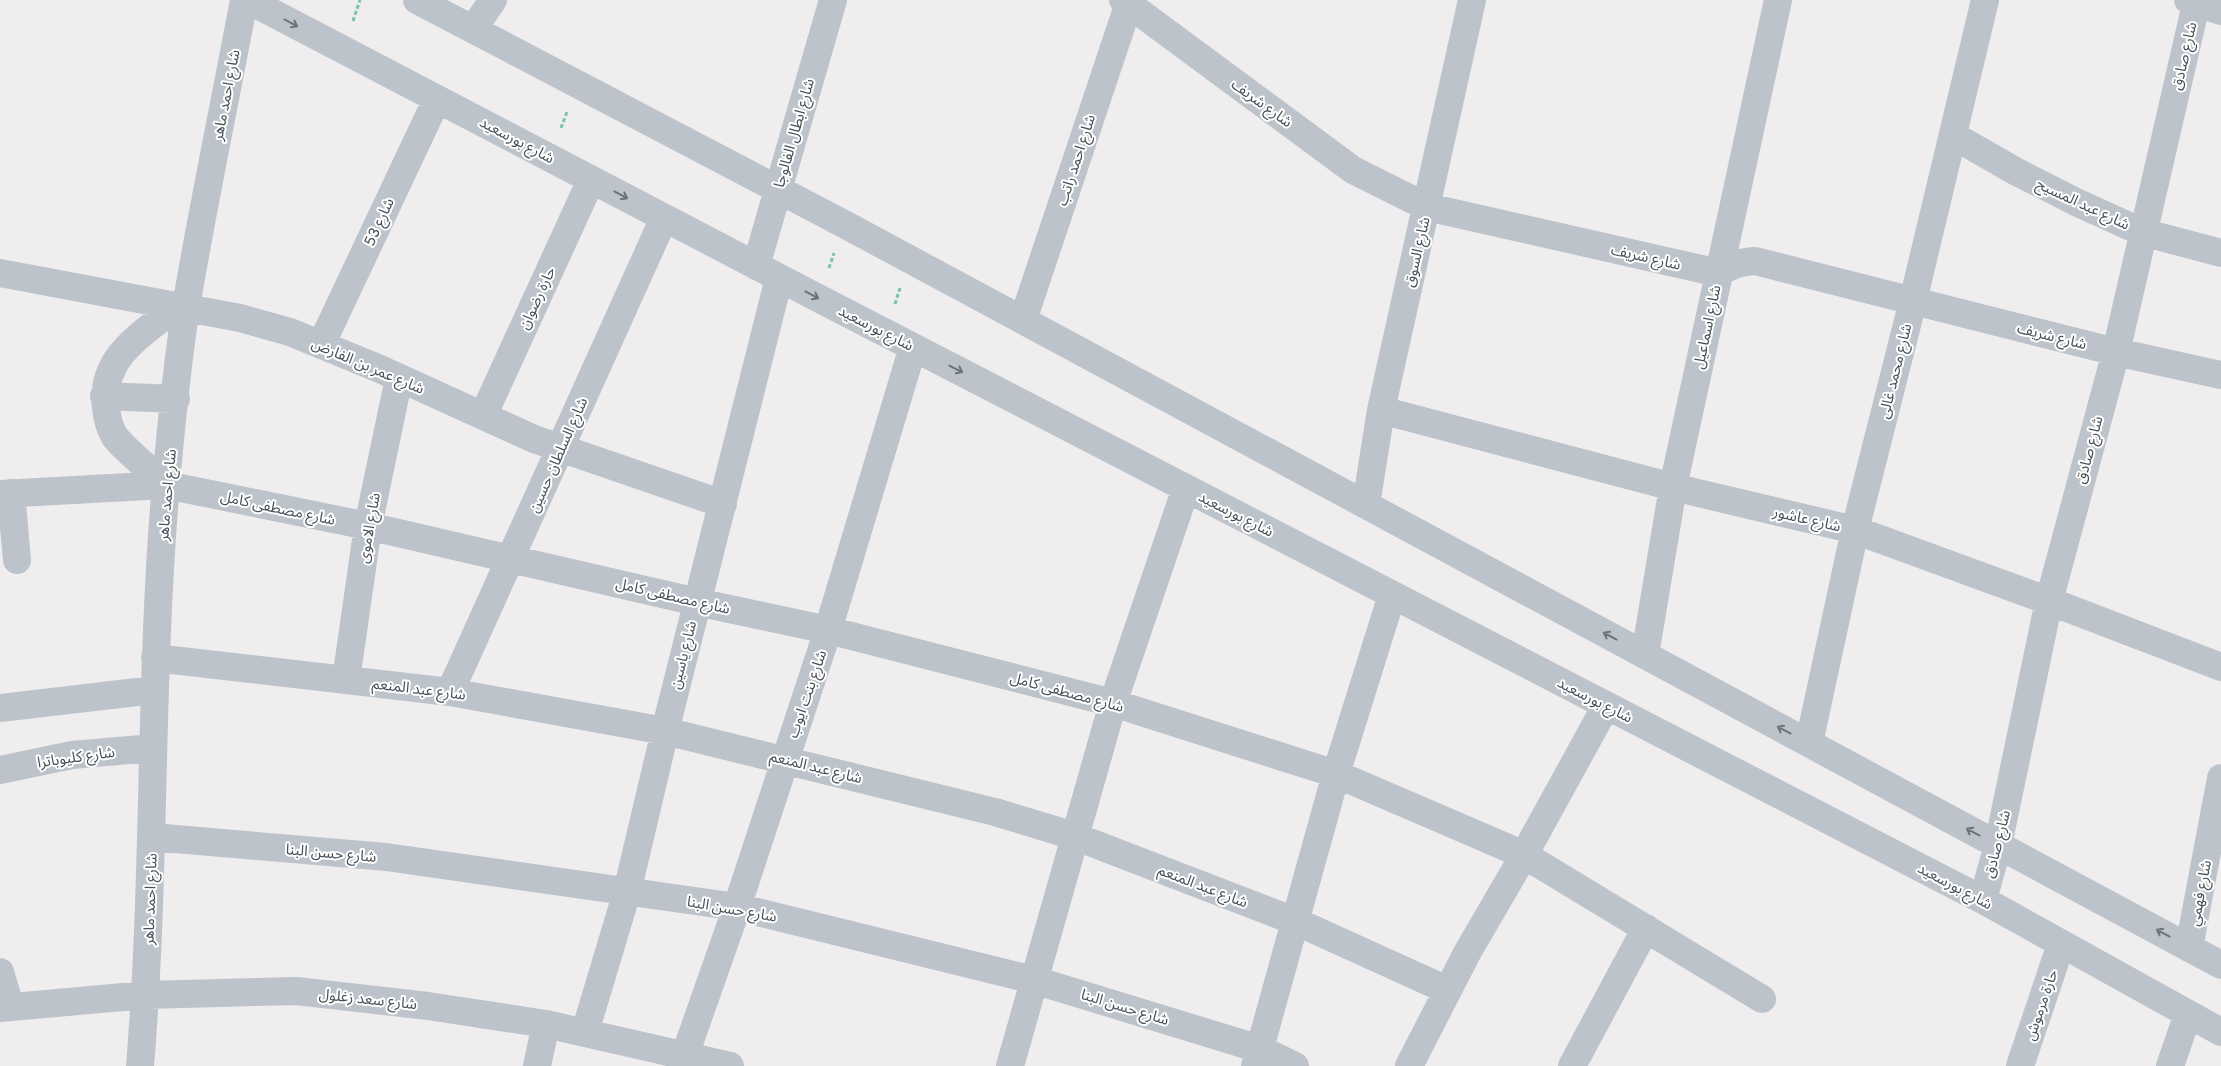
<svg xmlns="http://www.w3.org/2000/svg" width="2221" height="1066" font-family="Overpass,'Noto Sans Arabic',sans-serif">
	<rect width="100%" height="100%" fill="#efeded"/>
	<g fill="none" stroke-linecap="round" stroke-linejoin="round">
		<path stroke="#79c4a3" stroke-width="3" stroke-dasharray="4 2.5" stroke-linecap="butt" d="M353 21 360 0
			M561 128 567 112
			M829 268 834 253
			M895 304 900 288"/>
		<path stroke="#bcc3cb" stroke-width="28" d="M248 0 818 298 1983 900 2221 1032
			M417 0 844 224 2221 965
			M1123 0 1353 170 1427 207 1719 273C1731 265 1740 262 1755 261L2116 352 2221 375
			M2188 0 2221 11
			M473 29 493 0
			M1954 136 2015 171 2078 203 2142 232 2221 253
			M756 266 833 0
			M0 273 240 318 290 332 380 369 534 439 723 504
			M1023 320 1130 0
			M321 345 437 99
			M104 396 176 399
			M1381 410 1673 487 1855 530 2049 601 2221 667
			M483 416 591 180
			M166 485C150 469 129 454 115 437 110 429 107 417 106 408 100 356 142 335 177 306
			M11 493 17 560
			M0 494 166 485 368 526 697 602 828 630 1113 703 1336 774 1524 855 1762 999
			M1366 505 1381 410 1472 0
			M1645 655 1673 487 1778 0
			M155 658 450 692 665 731 995 812 1074 836 1295 921 1447 990
			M346 680 368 526 399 378
			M450 692 664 218
			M0 708 154 690
			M1809 743 1855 530 1913 301 1985 0
			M0 770 72 755 153 748
			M152 837 386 857 737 907 1034 980 1260 1049 1295 1066
			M1983 900 1998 845 2049 601 2116 352 2197 0
			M2189 948 2221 778
			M0 972 10 1006
			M0 1008 146 995 296 991 428 1006 546 1024 730 1066
			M585 1032 627 892 665 731 779 278
			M140 1066C156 872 149 678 166 484 171 426 177 366 186 307 203 205 225 102 244 0
			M537 1066 546 1024
			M684 1066 685 1055 737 907 828 630 913 347
			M1010 1066 1113 703 1186 488
			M1255 1066 1336 774 1392 595
			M1409 1066 1467 953 1524 855 1606 706
			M1572 1066 1646 928
			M2020 1066 2061 944
			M2170 1066 2188 1014"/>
	</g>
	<defs><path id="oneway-shaft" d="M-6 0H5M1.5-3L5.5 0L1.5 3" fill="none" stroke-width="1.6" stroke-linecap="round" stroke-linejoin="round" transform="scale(1.25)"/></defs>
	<g stroke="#6a727a">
		<use href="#oneway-shaft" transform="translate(291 23) rotate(28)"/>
		<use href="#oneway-shaft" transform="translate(621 195) rotate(28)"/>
		<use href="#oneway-shaft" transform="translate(812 295) rotate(28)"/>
		<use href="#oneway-shaft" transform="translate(956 369) rotate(27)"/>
		<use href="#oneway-shaft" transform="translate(1610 636) rotate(-152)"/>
		<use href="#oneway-shaft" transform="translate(1784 730) rotate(-152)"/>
		<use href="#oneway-shaft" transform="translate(1973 832) rotate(-152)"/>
		<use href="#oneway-shaft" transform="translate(2163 933) rotate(-152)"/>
	</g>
	<g text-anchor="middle" stroke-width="4" stroke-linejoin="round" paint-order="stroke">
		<g font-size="15" fill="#474f58" stroke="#fff">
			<text transform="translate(2184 56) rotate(-77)" y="5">شارع صادق</text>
			<text transform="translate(226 95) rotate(-79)" y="5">شارع احمد ماهر</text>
			<text transform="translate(1262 103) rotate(36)" y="5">شارع شريف</text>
			<text transform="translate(794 133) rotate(-74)" y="5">شارع ابطال الفالوجا</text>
			<text transform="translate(517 140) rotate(28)" y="5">شارع بورسعيد</text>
			<text transform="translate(1076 160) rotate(-72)" y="5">شارع احمد راتب</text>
			<text transform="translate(2083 204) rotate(25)" y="5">شارع عبد المسيح</text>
			<text transform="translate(379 222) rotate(-65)" y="5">شارع 53</text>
			<text transform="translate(1417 252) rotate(-77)" y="5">شارع السوق</text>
			<text transform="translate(1646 257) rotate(13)" y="5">شارع شريف</text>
			<text transform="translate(537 298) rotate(-65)" y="5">حارة رضوان</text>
			<text transform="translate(1707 327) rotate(-78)" y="5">شارع اسماعيل</text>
			<text transform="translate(876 328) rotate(27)" y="5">شارع بورسعيد</text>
			<text transform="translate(2052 336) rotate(14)" y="5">شارع شريف</text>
			<text transform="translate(368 366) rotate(23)" y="5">شارع عمر بن الفارض</text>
			<text transform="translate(1895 371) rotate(-76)" y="5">شارع محمد غالى</text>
			<text transform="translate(2089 450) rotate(-75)" y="5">شارع صادق</text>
			<text transform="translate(558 455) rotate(-66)" y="5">شارع السلطان حسين</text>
			<text transform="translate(167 495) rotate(-85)" y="5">شارع احمد ماهر</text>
			<text transform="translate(278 508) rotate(12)" y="5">شارع مصطفى كامل</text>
			<text transform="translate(1236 514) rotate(27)" y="5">شارع بورسعيد</text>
			<text transform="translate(1807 519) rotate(13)" y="5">شارع عاشور</text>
			<text transform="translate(369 528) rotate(-80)" y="5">شارع الاموى</text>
			<text transform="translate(673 596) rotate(13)" y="5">شارع مصطفى كامل</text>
			<text transform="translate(683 655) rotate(-76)" y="5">شارع ياسين</text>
			<text transform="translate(419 689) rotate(7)" y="5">شارع عبد المنعم</text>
			<text transform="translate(1067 692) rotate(15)" y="5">شارع مصطفى كامل</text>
			<text transform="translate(807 694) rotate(-71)" y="5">شارع بنت ايوب</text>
			<text transform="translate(1595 700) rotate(27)" y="5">شارع بورسعيد</text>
			<text transform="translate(76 757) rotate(-8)" y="5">شارع كليوباترا</text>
			<text transform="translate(816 767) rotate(14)" y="5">شارع عبد المنعم</text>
			<text transform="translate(1997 844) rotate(-76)" y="5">شارع صادق</text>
			<text transform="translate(331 853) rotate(5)" y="5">شارع حسن البنا</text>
			<text transform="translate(1203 886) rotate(21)" y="5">شارع عبد المنعم</text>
			<text transform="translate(1955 886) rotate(28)" y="5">شارع بورسعيد</text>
			<text transform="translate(2200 893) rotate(-79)" y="5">شارع فهمي</text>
			<text transform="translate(150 899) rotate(-88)" y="5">شارع احمد ماهر</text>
			<text transform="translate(732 909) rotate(10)" y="5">شارع حسن البنا</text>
			<text transform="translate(368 999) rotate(6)" y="5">شارع سعد زغلول</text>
			<text transform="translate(2041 1005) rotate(-71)" y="5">حارة مرموش</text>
			<text transform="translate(1125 1007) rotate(17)" y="5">شارع حسن البنا</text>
		</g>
	</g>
</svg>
